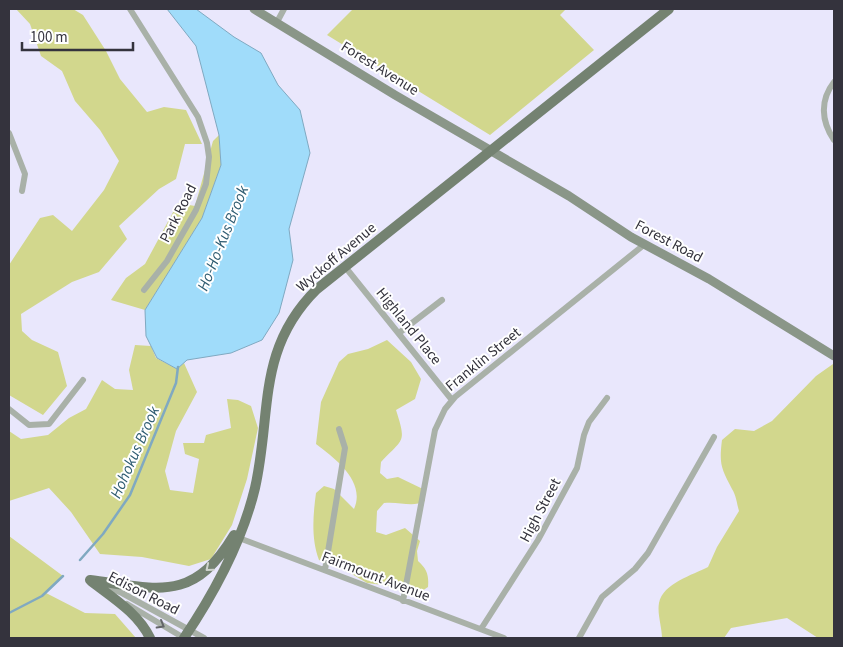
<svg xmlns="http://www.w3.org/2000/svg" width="843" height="647" font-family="'Source Sans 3',sans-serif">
	<rect width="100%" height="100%" fill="#e9e7fc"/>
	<path fill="#d2d78d" d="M16 9H73L83 15 106 51 120 79 147 112 164 107 186 110 202 144H185L176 179 159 189 119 226 127 239 99 272 72 282 21 314 22 331 32 340 58 352 67 386 43 415 9 395V265L40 218 53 215 72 231 104 190 119 161 100 130 75 101 62 71 41 56 30 24Z
		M353 9H566L560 15 594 50 490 135 327 35Z
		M219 135 221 165 202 218 145 310 111 300 126 278 145 264 178 203 195 206 213 141Z
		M387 340 411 362 421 379 415 399 396 410C407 444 403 438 381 462L380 473 387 479 398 477 425 490V501C412 508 399 501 384 503L377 511 376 532 386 535 405 528 420 541 417 551 418 561C427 569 429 575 428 587L419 593 399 587 367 583 340 567 319 560C311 539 313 515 316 493L324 486 334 489 354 509C366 482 336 459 316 444L321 402 339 362 348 354 368 349Z
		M135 345 151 346 156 358 177 369 184 363 197 392 176 431 165 471 170 490 193 493 199 459 185 454 183 443H204L206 435 231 428 227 399 238 400 251 406 258 428 247 479 232 525 211 559 189 566 142 557 100 554 71 512 49 488 9 501V431L21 439 48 435 69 418 86 409 102 380 115 389 133 390 129 370Z
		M833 364 834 638H818L787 618 731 628 724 638H662C662 627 657 614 659 603 663 583 693 575 708 567L717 547 739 511C737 504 736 495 732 489 721 468 719 464 722 440L735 429 754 431 772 421 816 376Z
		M9 536 63 576 46 593 85 613 115 614 136 638H9Z"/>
	<path fill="#a0dcfa" stroke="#80a9c1" d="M167 9H196L234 37 261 53 278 85 300 110 310 153 289 229 293 260 279 313 262 340 231 353 187 360 177 369 157 358 146 336 145 310 202 218 221 165 219 135 196 46Z"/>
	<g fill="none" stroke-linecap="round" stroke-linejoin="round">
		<path stroke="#80a9c1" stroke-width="2.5" d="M80 560 103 534 130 495 176 383 178 367
			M9 613 42 596 63 576"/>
		<path stroke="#a9b1a8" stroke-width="6" d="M130 9 198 117 207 143 209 157 206 184 196 210 167 261 144 290
			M277 22 284 9
			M834 82C820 100 821 121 834 140
			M9 133 25 174 22 191
			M346 268 452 400
			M399 333 442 300
			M9 409 29 425 49 424 83 380
			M239 538 504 638
			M325 570 345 448 339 429
			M103 585 122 593 204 638
			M403 601 435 430 445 409 455 397 645 244
			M127 604 184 638
			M481 629 538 540 577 468 584 435 589 422 607 398
			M579 638 602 597 635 569 648 553 714 437"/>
		<path stroke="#8a9688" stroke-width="9" d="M254 9 395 95 569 196 631 237 709 279 834 356"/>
		<path stroke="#748271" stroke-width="10" d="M90 580C159 589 193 603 234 535
			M91 581C113 598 138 613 150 638
			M184 638C215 592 242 542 255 488 272 413 256 349 317 289L669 9"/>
	</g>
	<defs><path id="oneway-chevron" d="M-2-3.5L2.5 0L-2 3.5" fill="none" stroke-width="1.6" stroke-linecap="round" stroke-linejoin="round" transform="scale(1.25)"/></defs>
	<use stroke="#ced3cd" href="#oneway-chevron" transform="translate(209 568) rotate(140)"/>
	<use stroke="#636568" href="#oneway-chevron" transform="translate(161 625) rotate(30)"/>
	<g text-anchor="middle" stroke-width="4" stroke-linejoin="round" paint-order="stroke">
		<g font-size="15" fill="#34333d" stroke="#fff">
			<text transform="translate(380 68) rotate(32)" y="5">Forest Avenue</text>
			<text transform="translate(178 213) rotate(-63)" y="5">Park Road</text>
			<text transform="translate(669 241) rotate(28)" y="5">Forest Road</text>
			<text transform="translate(336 257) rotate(-40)" y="5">Wyckoff Avenue</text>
			<text transform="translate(409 326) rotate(51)" y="5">Highland Place</text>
			<text transform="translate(483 359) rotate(-39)" y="5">Franklin Street</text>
			<text transform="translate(540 510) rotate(-62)" y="5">High Street</text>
			<text transform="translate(376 576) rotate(21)" y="5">Fairmount Avenue</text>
			<text transform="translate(144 593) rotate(27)" y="5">Edison Road</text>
		</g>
		<g font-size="16" font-style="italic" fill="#2e5c71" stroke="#fff">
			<text transform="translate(222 238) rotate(-68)" y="6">Ho-Ho-Kus Brook</text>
			<text transform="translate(134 452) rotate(-66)" y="6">Hohokus Brook</text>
		</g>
	</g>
	<rect width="843" height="647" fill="none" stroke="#34333d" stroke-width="20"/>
	<path d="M22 42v8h111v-8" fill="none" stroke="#34333d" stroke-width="2.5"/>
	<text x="30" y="42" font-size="15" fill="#34333d" stroke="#ffffff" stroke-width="4" paint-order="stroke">100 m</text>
</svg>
